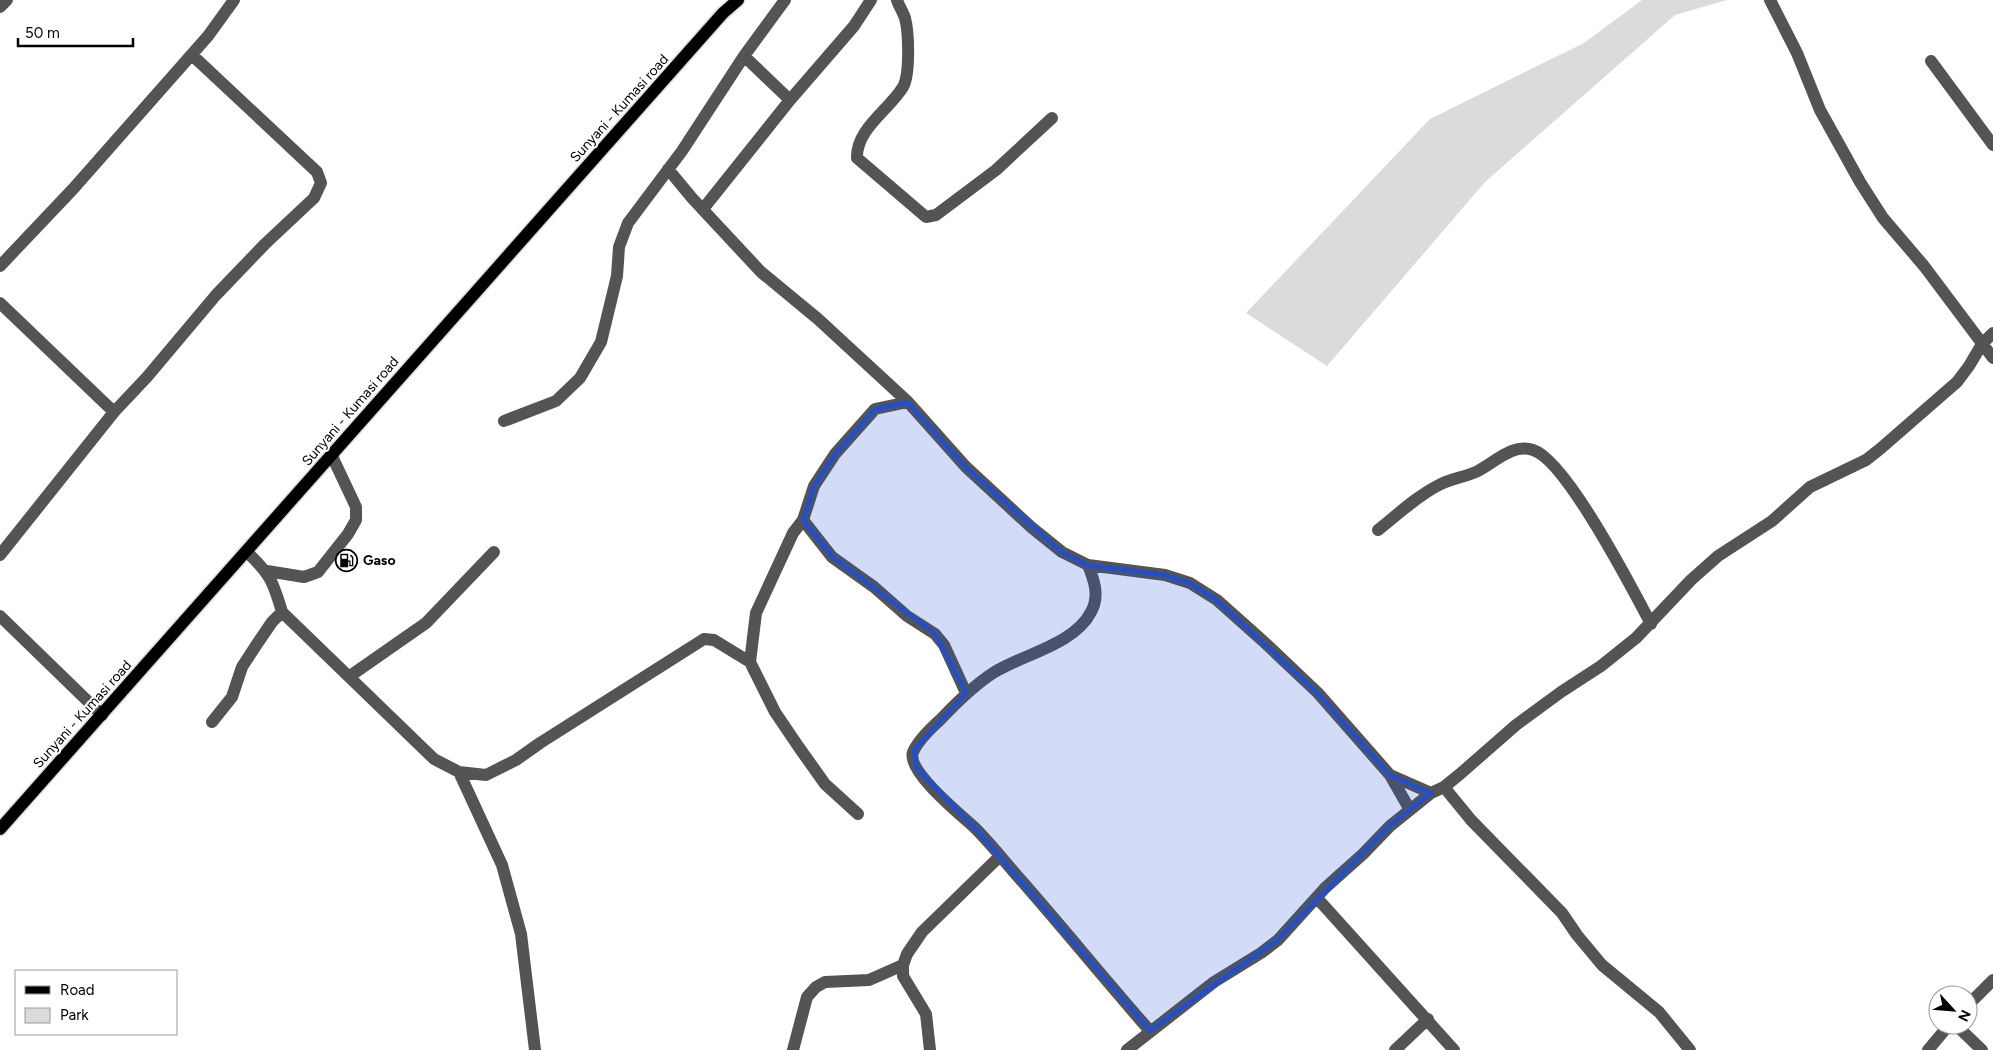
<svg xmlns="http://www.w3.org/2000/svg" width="1993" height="1050" font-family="Figtree,sans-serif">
	<rect width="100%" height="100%" fill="#fff"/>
	<path fill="#dbdbdb" d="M1642 0H1727L1675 15 1485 182 1327 366 1246 313 1430 119 1584 43Z"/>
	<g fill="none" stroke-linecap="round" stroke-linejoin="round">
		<defs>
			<path id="major" d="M0 829 723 13 738 0"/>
		</defs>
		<use href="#major" stroke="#dbdbdb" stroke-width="15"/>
		<path stroke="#545454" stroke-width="12" d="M897 0C899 6 903 12 905 18 909 33 910 75 903 87 889 110 856 129 857 158L926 217 936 215 996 170 1052 118
			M1770 0 1797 53 1820 110 1860 182 1883 218 1924 266 1993 358
			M0 7 7 0
			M744 56 790 100
			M1931 61 1993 145
			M668 169 692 198 761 272 818 319 908 402 966 467 1031 527 1062 552 1088 565 1165 575 1190 583 1217 600 1263 641 1318 693 1390 775 1410 810
			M703 209 790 100 854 26 871 0
			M0 266 73 189 208 36 234 0
			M0 303 114 412
			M908 402 875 409 835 454 814 486 803 520 832 557 874 587 907 616 935 634 944 645 966 693
			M504 421 556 401 580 378 601 342 617 276 619 247 628 223 682 151 744 56 785 0
			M803 520 793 533 756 613 750 662 775 712 798 746 825 784 858 814
			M1378 530C1397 515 1417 496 1439 485 1452 478 1466 477 1478 471 1495 462 1513 443 1533 450 1566 460 1633 590 1651 624
			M0 555 114 412 147 377 216 295 265 244 314 198 321 183 317 172 192 55
			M1088 565C1094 580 1100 596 1091 612 1074 645 1023 654 993 673 973 686 957 702 940 720 931 728 918 741 913 752 906 771 961 815 975 828 991 844 1005 862 1020 879 1064 929 1106 981 1150 1031
			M267 571 304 577 318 572 348 534 356 520V507L331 454
			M282 612 434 759 459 772 486 775 516 760 540 743 704 639 714 640 750 662
			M0 616 102 715
			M350 676 426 623 494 552
			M212 722 232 697 242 667 257 644 272 622 282 612C273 581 270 574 247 552
			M459 772 502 865 521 934 535 1050
			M1390 775 1431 793
			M1444 787 1471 820 1562 913 1577 935 1602 965 1659 1012 1690 1050
			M1317 898 1454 1050
			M1968 1005 1993 980
			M1956 1025 1982 1050
			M793 1050 807 997 816 987 825 982 869 980 903 965
			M930 1050 926 1014 903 976V965L907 954 922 932 1000 856
			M1127 1050 1214 982 1261 953 1278 940 1325 888 1363 854 1390 826 1431 793 1444 787 1460 774 1516 725 1561 692 1601 666 1636 638 1691 580 1718 556 1772 521 1810 487 1866 460 1880 449 1957 382 1969 366 1982 344 1993 333
			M1395 1050 1428 1019
			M1928 1050 1949 1025"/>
		<use href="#major" stroke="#000" stroke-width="12"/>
	</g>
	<path fill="#1d4ed8" fill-opacity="0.2" stroke="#1d4ed8" stroke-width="4" stroke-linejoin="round" d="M908 402 966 467 1062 552 1088 565 1165 575 1190 583 1217 600 1318 693 1390 775 1431 793 1390 826 1278 940 1150 1031 977 831 916 768 914 750 966 693 935 634 832 557 803 520 814 486 835 454 875 409Z"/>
	<defs>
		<symbol id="fuel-ring" viewBox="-11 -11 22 22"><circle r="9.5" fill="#fff" stroke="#000" stroke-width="1.5"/><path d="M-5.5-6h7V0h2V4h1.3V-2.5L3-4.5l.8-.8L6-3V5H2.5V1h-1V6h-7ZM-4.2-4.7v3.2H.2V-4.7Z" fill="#000"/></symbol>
	</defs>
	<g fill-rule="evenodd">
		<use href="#fuel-ring" x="334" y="548" width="25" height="25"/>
	</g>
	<g text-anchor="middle" stroke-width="4" stroke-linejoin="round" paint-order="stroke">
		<g font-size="14" fill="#000" stroke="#fff">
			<text transform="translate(619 108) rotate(-48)" y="5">Sunyani - Kumasi road</text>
			<text transform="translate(350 411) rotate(-49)" y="5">Sunyani - Kumasi road</text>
			<text transform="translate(82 714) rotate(-48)" y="5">Sunyani - Kumasi road</text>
		</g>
		<g font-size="14" font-weight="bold" fill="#000" stroke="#fff" text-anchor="start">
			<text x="363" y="565">Gaso</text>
		</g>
	</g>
	<rect x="15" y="970" width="162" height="65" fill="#ffffff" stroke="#999999"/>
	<rect x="25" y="986" width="25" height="8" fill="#000000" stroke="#999999"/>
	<text x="60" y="995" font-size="15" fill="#000000">Road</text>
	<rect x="25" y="1008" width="25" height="15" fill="#dbdbdb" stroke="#999999"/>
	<text x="60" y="1020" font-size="15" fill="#000000">Park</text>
	<g transform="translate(1953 1010) rotate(116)"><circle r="24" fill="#ffffff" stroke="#999999"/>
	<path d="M0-4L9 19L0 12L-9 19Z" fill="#000000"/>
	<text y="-8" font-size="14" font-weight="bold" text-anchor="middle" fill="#000000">N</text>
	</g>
	<path d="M18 38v8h115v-8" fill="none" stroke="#000000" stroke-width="2.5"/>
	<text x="25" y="38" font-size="15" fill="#000000" stroke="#ffffff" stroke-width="4" paint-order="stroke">50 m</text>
</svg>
